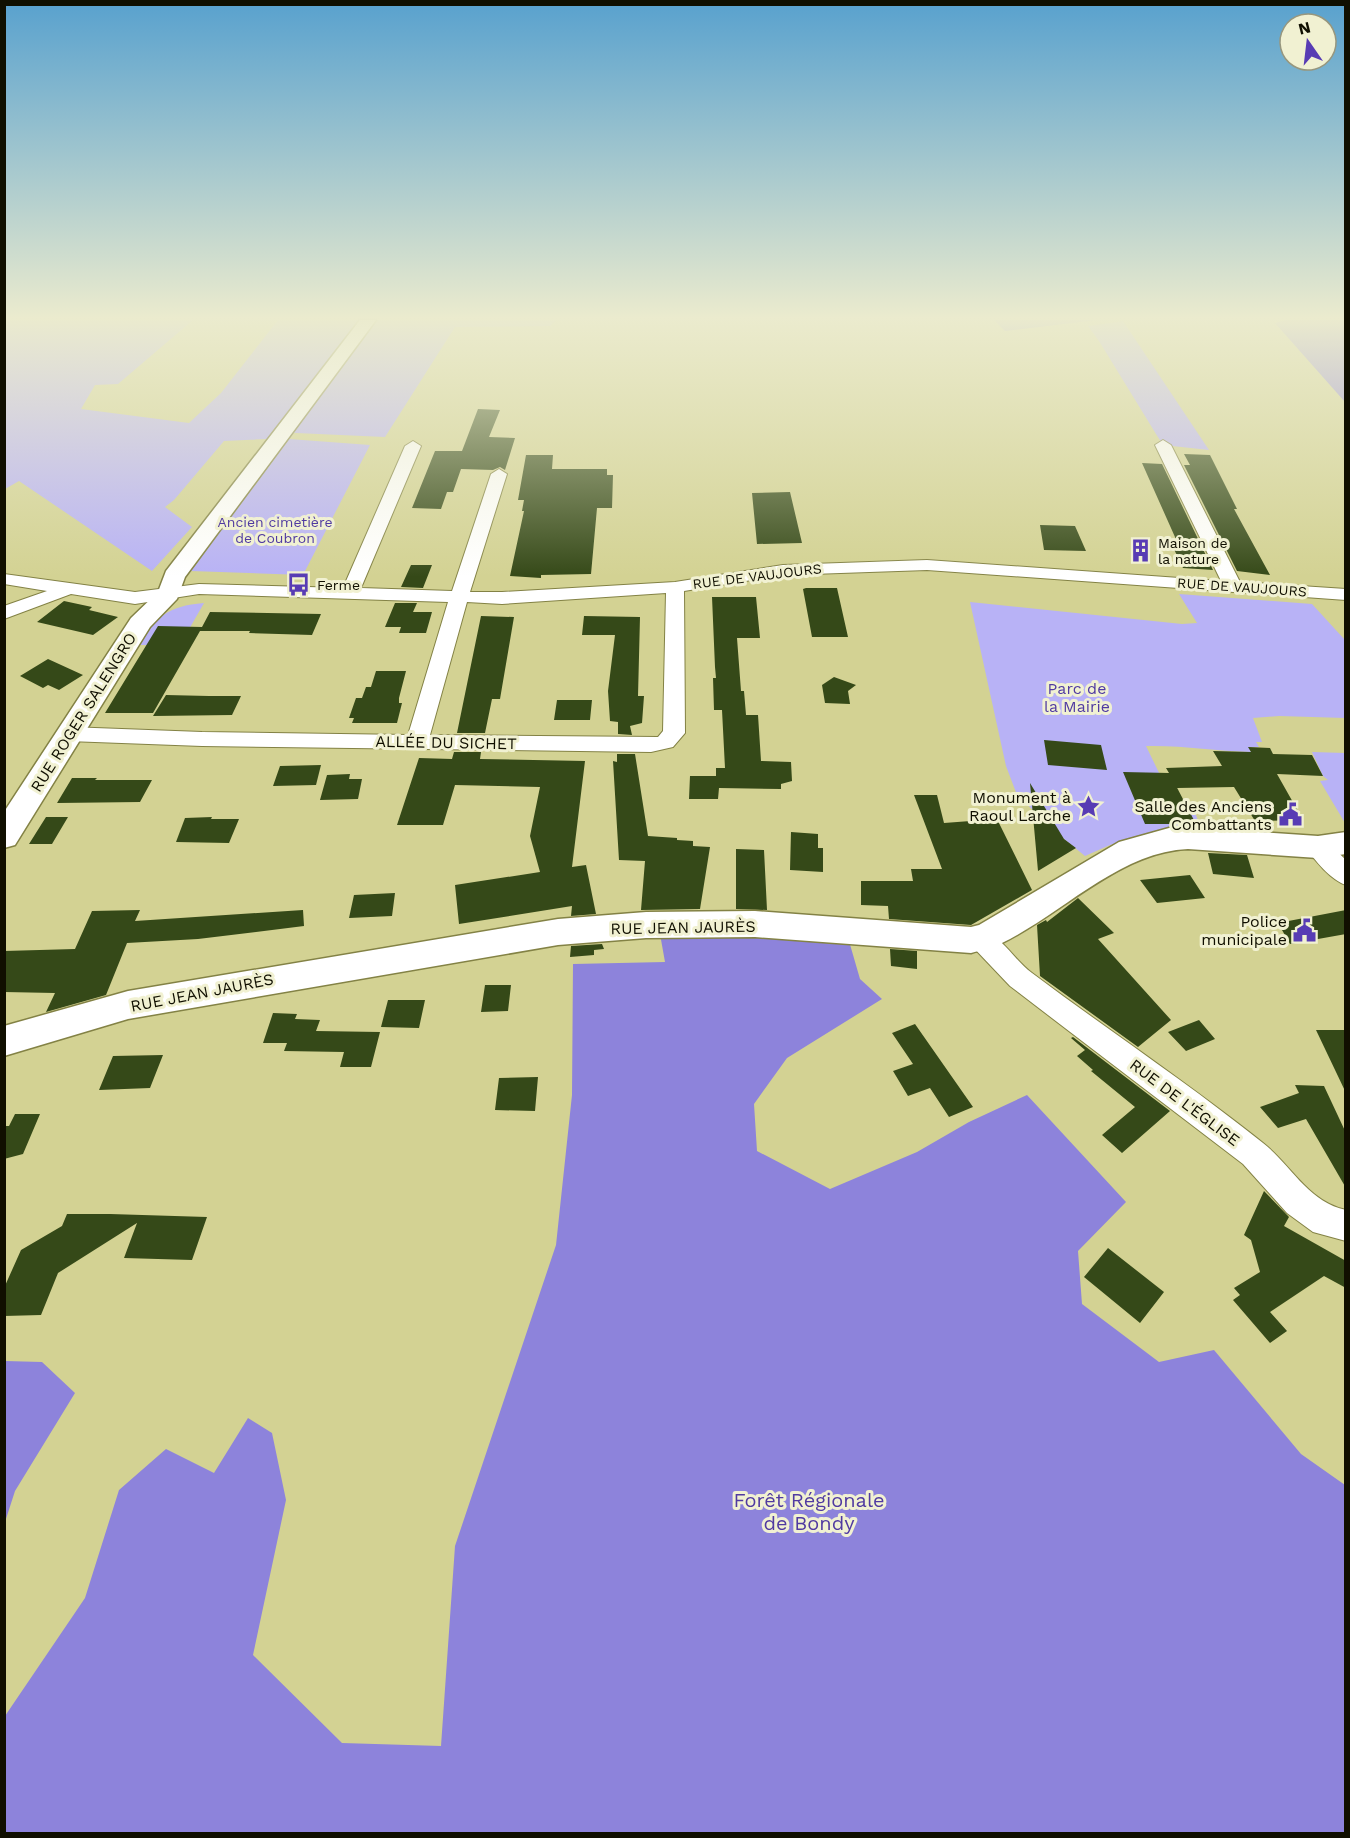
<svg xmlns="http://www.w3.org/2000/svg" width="1350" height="1838" font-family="'Work Sans',sans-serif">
	<rect width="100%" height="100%" fill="#d3d293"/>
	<path fill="#b8b2f6" d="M5 320H193L118 384 95 385 81 409 189 423 221 393 278 320H556L550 326 455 327 385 437 296 433 276 429 267 439 224 441 174 500 165 507 192 527 152 571 19 481 5 489Z
		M1123 321 1209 450 1163 445 1156 434 1099 341 1088 326Z
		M289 439 370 445 303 575 191 571Z
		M1179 594 1312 604 1345 640V718L1279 716 1253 718 1262 742H1256L1259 747H1249L1251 752C1215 751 1181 745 1146 746L1163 781 1176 798 1194 809 1201 830 1168 829 1110 845 1085 856 1064 839 1017 795 1006 766 970 602 1182 624 1197 623Z
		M204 603 180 645H136C157 617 167 606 204 603Z
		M1312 752 1345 753V823L1320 781 1328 780 1323 776Z"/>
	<path fill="#8d83db" d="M994 320H1097L1005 331Z
		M1285 320H1345V402L1275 323Z
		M779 932 849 941 860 979 882 999 787 1058 754 1104 757 1151 830 1189 917 1152 969 1122 1027 1095 1126 1202 1078 1251 1082 1304 1159 1362 1214 1350 1301 1454 1345 1485V1833L5 1834V1716L85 1598 119 1490 166 1449 214 1473 248 1418 272 1433 286 1500 253 1655 342 1743 441 1746 455 1546 556 1245 572 1095 573 964 665 962 660 934Z
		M5 1361 42 1362 75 1393 15 1491 5 1522Z"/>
	<path fill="#354918" d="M478 409 500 410 489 437 515 438 505 470 500 467 493 470 461 469 453 492H447L441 509 412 508 435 451H462Z
		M1184 454 1210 455 1237 509H1234L1270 575 1237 571 1184 465H1190Z
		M526 455H553L552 469H607V475H613L612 508H597L591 574 541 575V578L510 576 524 511H522L524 500H518Z
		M1142 463 1162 464 1213 570 1183 568 1172 545 1179 546Z
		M790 492 802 543 757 544 752 493Z
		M1040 525 1075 526 1086 551 1044 550Z
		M411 565H432L423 588 401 587Z
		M806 588H837L848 637H812L803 589Z
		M712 597H756L760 638H737L741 691H744L746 715H758L761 761 791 762 792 781 781 784V789L719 788 718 799H689L690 776H716V768H725L722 710H714L713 678H716L715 667Z
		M64 601 92 607 89 610 118 617 93 635 37 622Z
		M395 603H417L413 612H432L426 633H399L401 627H385Z
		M210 612 321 614 312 635 249 633 250 631H200L153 713H105L158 626 202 627Z
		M481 616 514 617 500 699H492L485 733H457Z
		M584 616 640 617 638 696H644L642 723 630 726 632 735 618 734V722L610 721 608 691 615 635H582Z
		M48 659 83 675 59 690 48 685 43 688 20 676Z
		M376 671H406L399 698V703H402L397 723H352L354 718H349L356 698H362L366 687H371Z
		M834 677 856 685 848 691 850 704 825 703 822 685Z
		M166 695 209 696H241L232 715 153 716Z
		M557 700H592L590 720H554Z
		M1044 740 1101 745 1107 770 1048 765Z
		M1248 747 1270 748 1273 754 1312 755 1323 776 1277 774 1303 820 1255 821 1234 787 1177 788 1173 780 1196 824H1145L1123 772 1169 773 1166 768 1222 766 1213 751 1251 752Z
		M454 752H481L480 759 585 761 572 867 586 865 596 914 571 916 572 906 459 924 455 885 540 872 530 836 540 787 455 785 443 825H397L419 758 452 759Z
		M617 754H635L648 836 677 838V840L693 841V846L710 847 700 909 641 910 645 861 619 860 613 761 617 762Z
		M321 765 316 785 273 786 280 766Z
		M350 774 349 779H362L358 799 320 800 327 775Z
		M72 778H97L95 780H152L140 802 57 803Z
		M1030 783 1064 839 1076 848 1038 871Z
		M914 795H937L944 823 997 819 1032 890 971 925 889 919 888 906 861 905V881H913L911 869H942Z
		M46 817H68L52 844H29Z
		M212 817 211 819H239L229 843 176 842 185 818Z
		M791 832 818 834V848H823V872L790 870Z
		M736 849 764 850 767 910 736 909Z
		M1208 853 1247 855 1254 878 1213 874Z
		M1190 875 1205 898 1157 903 1140 880Z
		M395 893 392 916 349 918 354 895Z
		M1078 898 1114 933 1098 939 1171 1020 1138 1047 1040 976 1037 925 1046 920 1047 922Z
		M140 910 135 921 303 910 304 926 198 939 127 943 106 995 46 1012 55 993 4 992V951L75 949 92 911Z
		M1346 910V934L1290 944 1278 923Z
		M602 944 604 949 594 950V955L570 957 571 946Z
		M890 949 917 951V969L891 966Z
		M485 985H511L508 1011 481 1012Z
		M388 1000H425L419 1028 381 1027Z
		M273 1013 297 1014 295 1019 320 1020 316 1031 380 1032 371 1067H340L344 1052 284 1051 287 1043H263Z
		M1199 1020 1215 1039 1186 1051 1168 1032Z
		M915 1024 973 1107 949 1117 930 1088 908 1096 893 1071 913 1064 892 1033Z
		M1316 1030H1346V1093Z
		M1073 1037 1170 1111 1122 1153 1102 1135 1135 1107 1091 1071 1093 1070 1077 1056 1085 1050 1071 1038Z
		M163 1055 150 1088 99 1090 113 1056Z
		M538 1077 535 1111 495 1110 499 1078Z
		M1295 1085 1324 1086 1346 1133V1188L1306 1119 1278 1128 1260 1107 1299 1093Z
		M15 1114H40L23 1154 4 1159V1126H9Z
		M1264 1191 1289 1217 1284 1226 1346 1261V1288L1324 1276 1270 1312 1287 1331 1270 1343 1233 1300 1240 1295 1234 1288 1260 1272 1251 1240 1244 1235Z
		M67 1214H110L207 1217 192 1260 124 1258 137 1223 58 1273 41 1315 4 1316V1288L21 1250 62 1226Z
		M1108 1248 1164 1292 1140 1323 1084 1277Z"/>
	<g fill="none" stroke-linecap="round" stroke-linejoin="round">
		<defs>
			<path id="street" d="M1163 440 1171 445 1240 582 1346 589V600L927 570 783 575 684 591 685 733 673 747 651 752 202 746 68 741 60 739 57 734 60 729 68 727 202 732 408 735 448 602 199 594 135 604 71 594 4 619V606L47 591 4 584V574L135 592 199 584 343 588 405 446 413 441 421 446 361 588 452 591 491 474 499 469 507 474 470 592H502L675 582 783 565 927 560 1221 581 1155 445ZM666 593 663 731 658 737 430 735 467 602 502 604Z
				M1318 839 1326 841 1346 860V885C1331 880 1314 860 1306 847L1310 841Z
				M981 929C1002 936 1014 960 1032 973 1108 1030 1188 1083 1263 1143 1291 1165 1308 1202 1346 1210V1241L1313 1232 1287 1213 1243 1164 1010 986 972 946 968 939 972 932Z"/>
			<path id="secondary" d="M360 320H376L185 577 177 599 150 627 15 845 4 848V812L131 618 158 592 166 571Z
				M1188 827 1318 836 1346 832V854L1318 858 1188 849C1119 852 1062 914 1002 943 992 948 981 950 971 953L755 937 646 938 558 945 128 1019 4 1056V1026L128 991 558 919 646 912 755 911 971 927 979 925 1119 842 1169 828Z"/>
		</defs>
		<use href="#street" stroke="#838245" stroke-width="2"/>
		<use href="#secondary" stroke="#838245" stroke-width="3"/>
		<use href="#street" fill="#fff" fill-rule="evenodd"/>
		<use href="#secondary" fill="#fff" fill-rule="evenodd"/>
	</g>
	<linearGradient id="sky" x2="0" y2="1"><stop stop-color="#58a1ce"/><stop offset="0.55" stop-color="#ebebce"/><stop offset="1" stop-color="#ebebce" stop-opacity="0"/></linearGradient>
	<rect width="1350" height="577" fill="url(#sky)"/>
	<defs>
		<symbol id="building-bare" viewBox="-9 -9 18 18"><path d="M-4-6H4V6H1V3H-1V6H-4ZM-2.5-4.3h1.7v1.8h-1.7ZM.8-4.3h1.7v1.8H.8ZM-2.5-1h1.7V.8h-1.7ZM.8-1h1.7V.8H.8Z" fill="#583cb4" stroke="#f1f1d2" stroke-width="2.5" paint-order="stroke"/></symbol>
		<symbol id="bus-bare" viewBox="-9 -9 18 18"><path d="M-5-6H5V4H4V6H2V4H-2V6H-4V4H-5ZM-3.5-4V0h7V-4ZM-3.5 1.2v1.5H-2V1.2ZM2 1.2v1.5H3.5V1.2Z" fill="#583cb4" stroke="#f1f1d2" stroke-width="2.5" paint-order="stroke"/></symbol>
		<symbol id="sight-bare" viewBox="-9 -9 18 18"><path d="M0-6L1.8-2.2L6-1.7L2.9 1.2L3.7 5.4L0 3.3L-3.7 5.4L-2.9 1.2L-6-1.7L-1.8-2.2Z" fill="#583cb4" stroke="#f1f1d2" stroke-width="2.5" paint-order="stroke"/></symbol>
		<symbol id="civic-bare" viewBox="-9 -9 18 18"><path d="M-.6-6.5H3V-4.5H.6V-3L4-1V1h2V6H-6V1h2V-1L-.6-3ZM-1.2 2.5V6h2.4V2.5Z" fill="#583cb4" stroke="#f1f1d2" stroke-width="2.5" paint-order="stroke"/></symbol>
	</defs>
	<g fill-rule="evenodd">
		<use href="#building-bare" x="1124" y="534" width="33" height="33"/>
		<use href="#bus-bare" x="282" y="568" width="33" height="33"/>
		<use href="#sight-bare" x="1072" y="790" width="33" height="33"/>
		<use href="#civic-bare" x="1274" y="798" width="33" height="33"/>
		<use href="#civic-bare" x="1288" y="914" width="33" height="33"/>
	</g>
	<g text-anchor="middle" stroke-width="6" stroke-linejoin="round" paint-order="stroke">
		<g font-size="14" fill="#503aa1" stroke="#f1f1d2">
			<text x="275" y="527">Ancien cimetière<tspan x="275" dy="16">de Coubron</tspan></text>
		</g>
		<g font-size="14" fill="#100f00" stroke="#f1f1d2" text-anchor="start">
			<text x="1158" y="548">Maison de<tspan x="1158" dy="16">la nature</tspan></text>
			<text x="317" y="590">Ferme</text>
		</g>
		<g font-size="14" fill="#100f00" stroke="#f1f1d2">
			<text transform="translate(757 576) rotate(-7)" y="5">RUE DE VAUJOURS</text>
			<text transform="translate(1242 587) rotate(4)" y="5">RUE DE VAUJOURS</text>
		</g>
		<g font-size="16" fill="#503aa1" stroke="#f1f1d2">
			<text x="1077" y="694">Parc de<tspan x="1077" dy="18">la Mairie</tspan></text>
		</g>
		<g font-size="16" fill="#100f00" stroke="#f1f1d2">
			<text transform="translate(83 712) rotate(-58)" y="6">RUE ROGER SALENGRO</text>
			<text transform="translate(446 742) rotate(1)" y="6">ALLÉE DU SICHET</text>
			<text transform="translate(683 927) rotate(-1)" y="6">RUE JEAN JAURÈS</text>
			<text transform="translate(202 992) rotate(-11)" y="6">RUE JEAN JAURÈS</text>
			<text transform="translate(1185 1102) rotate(37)" y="6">RUE DE L'ÉGLISE</text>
		</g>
		<g font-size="16" fill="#100f00" stroke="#f1f1d2" text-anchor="end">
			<text x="1071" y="803">Monument à<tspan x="1071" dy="18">Raoul Larche</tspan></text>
			<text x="1272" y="812">Salle des Anciens<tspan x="1272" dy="18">Combattants</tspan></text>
			<text x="1287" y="927">Police<tspan x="1287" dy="18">municipale</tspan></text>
		</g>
		<g font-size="20" fill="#503aa1" stroke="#f1f1d2">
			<text x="809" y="1507">Forêt Régionale<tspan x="809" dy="23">de Bondy</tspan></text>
		</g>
	</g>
	<rect width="1350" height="1838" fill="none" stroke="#100f00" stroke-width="12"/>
	<g transform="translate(1308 42) rotate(346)"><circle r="28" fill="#f1f1d2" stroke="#97977e" stroke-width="1.5"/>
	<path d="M0-4.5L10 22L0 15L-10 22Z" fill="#583cb4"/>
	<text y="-9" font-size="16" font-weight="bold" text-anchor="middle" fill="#100f00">N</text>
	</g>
</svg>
